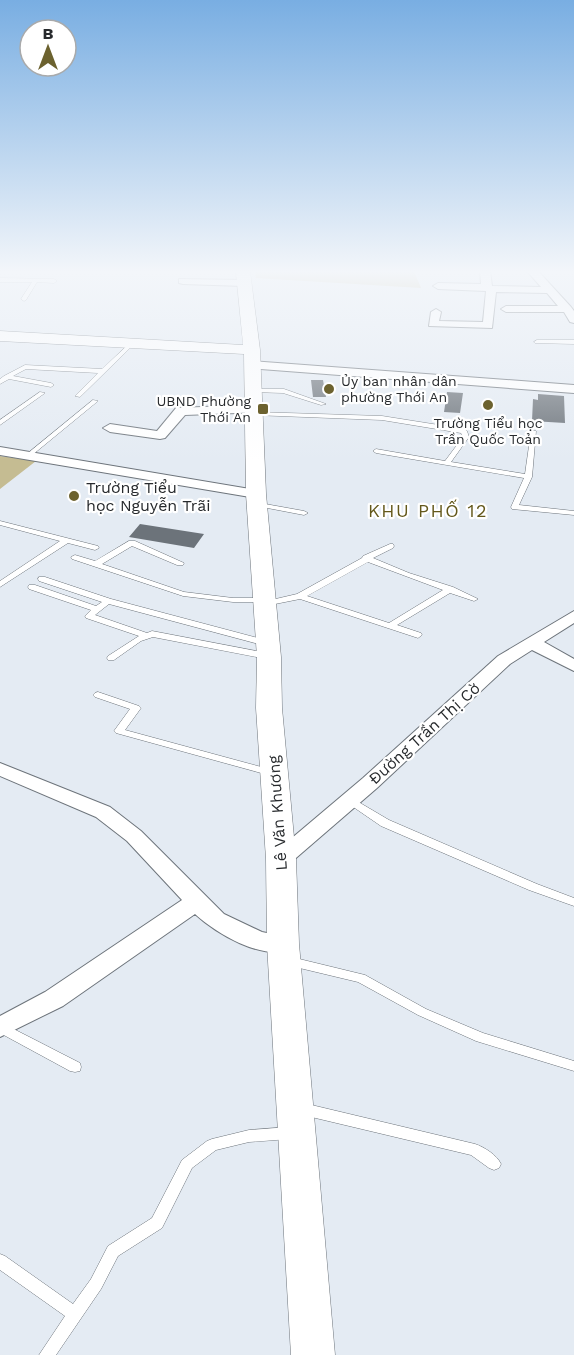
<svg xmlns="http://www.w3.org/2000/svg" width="574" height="1355" font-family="'Work Sans',sans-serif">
	<rect width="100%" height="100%" fill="#e4ebf3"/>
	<path fill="#c5bc92" d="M255 271H414L421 288 256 278Z
		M0 456 36 461 0 489Z"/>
	<path fill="#6c737a" d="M311 380H323L326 397H313Z
		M447 392 463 393 460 413 444 412Z
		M538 394 564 396 565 423 532 421 533 399 538 400Z
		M140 524 204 534 194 548 129 537Z"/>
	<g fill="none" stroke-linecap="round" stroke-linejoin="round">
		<defs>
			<path id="service" d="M0 278 54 279 57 281 54 283 37 282 26 300 24 301 21 299 32 282H0Z
				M537 340H574V344L535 343 534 342Z
				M131 342 133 343V345L80 397 75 396 98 373 26 369 13 376 51 383 54 385 51 387 9 379 0 384V379L4 376 25 365 102 369Z
				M254 389H284L326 404 321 405 283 393 252 392V390Z
				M40 392 45 393 0 425V420Z
				M93 400 98 401 31 456H27V454Z
				M255 412 382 416 464 429 467 431 469 437 451 462 525 474 531 432 532 431H536L532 477 519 505 574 511V515L512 509 511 507 524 478 376 453 373 451 376 449 445 461 463 437 461 433 382 420 253 415 252 414Z
				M254 502 304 511 308 513 304 515 257 506 253 504Z
				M0 521 98 546 99 548 95 550 68 543 0 587V581L60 541 0 525Z
				M129 541H135L184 563 183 565H177L132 546 102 564 184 592 233 598H267V601L297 594 362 558 363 556 390 544H393L394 546 393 548 373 558 409 573 453 587 478 599 474 601 450 593 397 625 421 633 422 635 418 638 300 599 265 606H262L261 604 262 602H233L183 596 72 559 71 557 75 555 95 561ZM368 562 443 590 389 623 307 596Z
				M39 577H45L111 599 269 641 270 643 266 646 109 604 95 615 147 633 152 631 267 653 271 656 267 659 153 637 141 641 114 660H108L107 658 108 656 139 636 86 618 85 616 91 610 29 589 28 587 29 585H35L96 606 102 602 39 581 38 579Z
				M98 692 139 706 141 708 125 730 276 771 277 773 272 776 116 733 114 731 130 709 95 697 93 695 95 693Z
				M350 797 389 820 537 884 574 898V906L529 890 381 826 346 802 345 800 346 798Z
				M291 957 365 975 426 1009 483 1033 574 1061V1071L476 1041 418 1015 358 982 287 965 285 962 287 959Z
				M0 1022 80 1063 81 1067 80 1071 75 1072 70 1071 0 1033Z
				M303 1103 475 1144C484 1147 497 1155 501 1164L499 1168 494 1170 489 1168 471 1155 303 1115 298 1113 296 1109 298 1105Z
				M289 1127 294 1129 296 1133 294 1137 289 1139 249 1142 216 1150 192 1168 162 1228 118 1256 101 1289 56 1355H39L65 1316 0 1270V1254L5 1256 73 1304 91 1279 108 1246 152 1218 182 1160 207 1141 212 1139 249 1130Z"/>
			<path id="minor" d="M480 271H490L492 286 541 287 527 271H538L571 307 574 311V323L570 322 564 312H506L501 309 506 306H558L547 293 496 292 492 328 429 326 431 312 436 309 441 312 439 321 483 322 486 291 438 289 433 286 438 283 481 284Z
				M179 279 244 280 249 283 244 286 183 284 179 283Z
				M252 361 574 385V393L248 368V362Z
				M255 405 261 409 260 412 185 415 165 438 160 439 110 432 103 428 110 424 157 431 176 408Z
				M0 447 256 490 263 494 256 498 0 455Z
				M574 611V623L544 642 574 659V671L532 650 510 664 377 788 289 864 281 867 273 864 270 859 273 854 363 778 498 656Z
				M0 763 110 807 141 831 224 914 262 932 291 938 295 944 291 950C261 960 217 934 195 914L63 1006 0 1037V1016L45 992 182 900 127 841 96 817 0 776Z"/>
			<path id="secondary" d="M236 271H250L260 350 266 494 281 657 282 708 296 859 299 944 335 1355H291L267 944 266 859 256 708 257 657 246 494 244 354 0 341V331L243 345Z"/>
		</defs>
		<use href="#service" stroke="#6d747b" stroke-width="1"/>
		<use href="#minor" stroke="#6d747b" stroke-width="2"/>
		<use href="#secondary" stroke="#6d747b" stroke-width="1"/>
		<use href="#service" fill="#fff" fill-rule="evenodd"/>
		<use href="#minor" fill="#fff" fill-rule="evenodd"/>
		<use href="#secondary" fill="#fff" fill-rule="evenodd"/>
	</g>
	<linearGradient id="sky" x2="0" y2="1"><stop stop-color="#79aee2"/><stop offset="0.59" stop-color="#f3f6fa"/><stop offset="1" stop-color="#f3f6fa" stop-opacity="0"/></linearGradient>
	<rect width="574" height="461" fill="url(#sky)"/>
	<g fill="#6c622f" stroke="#fff" stroke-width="2">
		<circle cx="329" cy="389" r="6"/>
		<circle cx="488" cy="405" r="6"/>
		<rect x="257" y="403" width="12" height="12" rx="3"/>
		<circle cx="74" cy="496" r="6"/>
	</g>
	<g text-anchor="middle" stroke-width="4.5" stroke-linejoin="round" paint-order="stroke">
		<g font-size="14" fill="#272a2d" stroke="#fff" text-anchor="start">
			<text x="341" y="386">Ủy ban nhân dân<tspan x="341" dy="16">phường Thới An</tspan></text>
			<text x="251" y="406" text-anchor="end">UBND Phường<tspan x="251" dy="16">Thới An</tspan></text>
			<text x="488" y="428" text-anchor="middle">Trường Tiểu học<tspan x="488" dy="16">Trần Quốc Toản</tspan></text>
		</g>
		<g font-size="16" fill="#272a2d" stroke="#fff" text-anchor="start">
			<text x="86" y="493">Trường Tiểu<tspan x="86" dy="18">học Nguyễn Trãi</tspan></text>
		</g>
		<g font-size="16" fill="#272a2d" stroke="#fff">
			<text transform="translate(424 733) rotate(-42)" y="6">Đường Trần Thị Cờ</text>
			<text transform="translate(277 813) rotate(-94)" y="6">Lê Văn Khương</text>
		</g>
		<g font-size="18" letter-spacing="1.5" fill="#63581b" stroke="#fff">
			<text x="428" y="517">KHU PHỐ 12</text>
		</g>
	</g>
	<g transform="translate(48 48)"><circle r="28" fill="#ffffff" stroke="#a9aaab" stroke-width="1.5"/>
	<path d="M0-4.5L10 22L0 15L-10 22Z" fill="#6c622f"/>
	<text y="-9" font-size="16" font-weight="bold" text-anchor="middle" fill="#272a2d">B</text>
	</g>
</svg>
